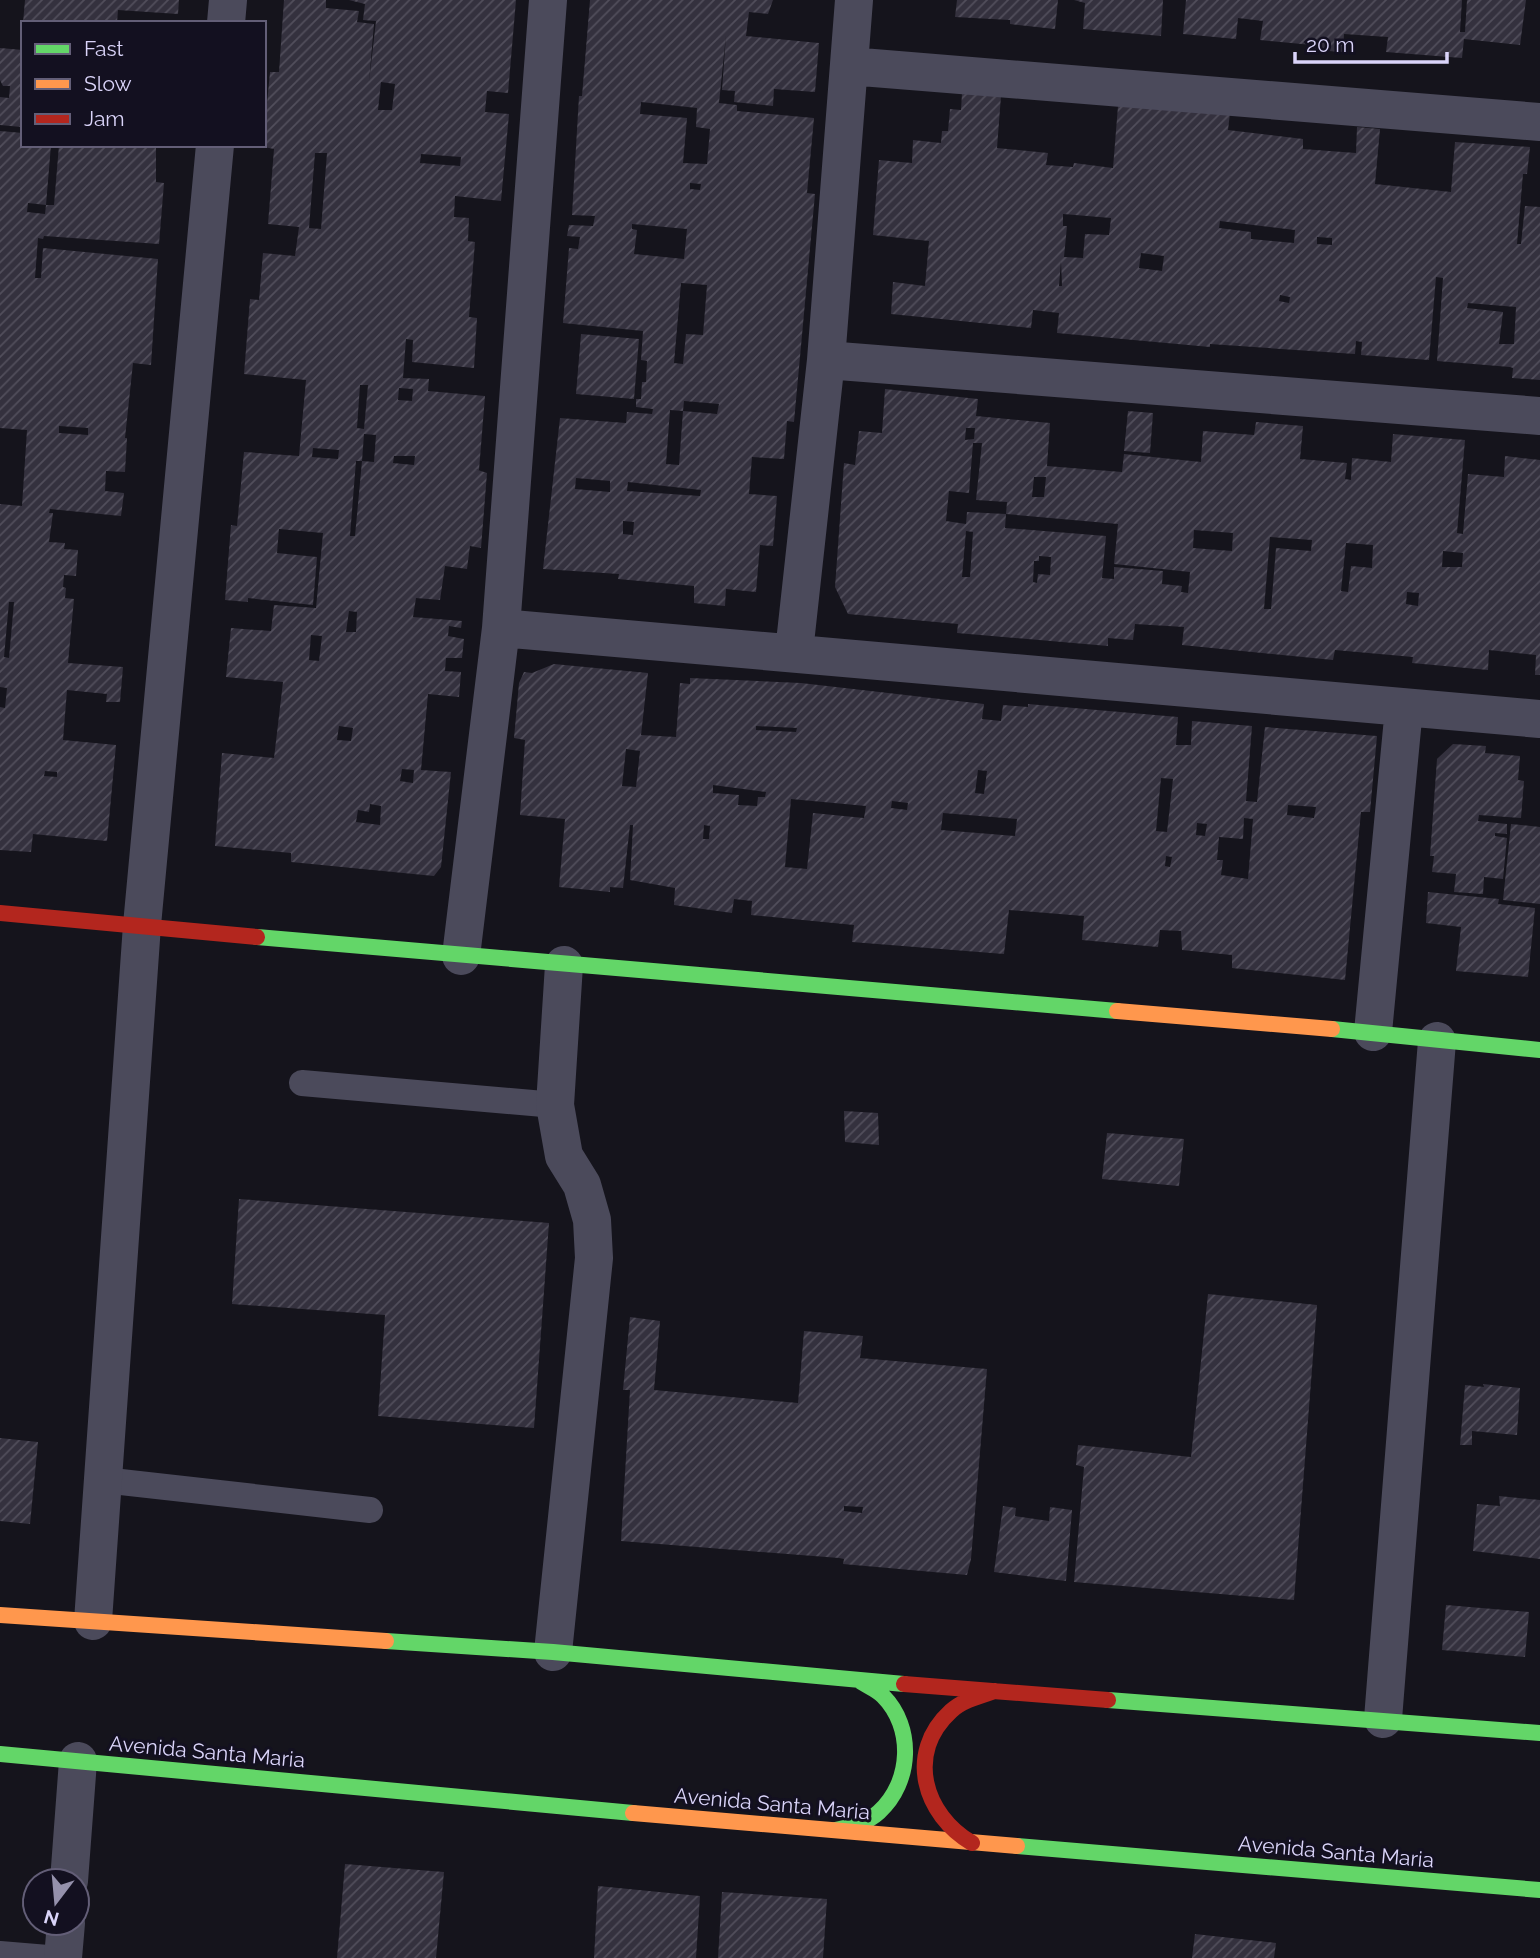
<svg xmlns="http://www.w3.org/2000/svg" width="1540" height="1958" font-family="Raleway,sans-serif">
	<defs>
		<pattern id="building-hatch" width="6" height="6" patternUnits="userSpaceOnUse" patternTransform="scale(1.75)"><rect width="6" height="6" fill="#34313e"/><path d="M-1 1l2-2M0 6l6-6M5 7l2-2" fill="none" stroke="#514e5b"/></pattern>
	</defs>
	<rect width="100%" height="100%" fill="#15141c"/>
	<path fill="url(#building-hatch)" fill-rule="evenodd" d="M25 0H179L178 14 118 10 117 23H23Z
		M284 0H326V8L359 11 357 22 374 24 369 82 376 21 363 20 365 4 349 0H516L508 93 487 91 485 112 509 114 501 201 455 196 454 217 469 218 468 241 475 242 469 317 477 318 474 368 412 362 413 340 406 339 403 378 429 379 428 391 485 396 479 470 475 469 487 473 481 548 470 546 467 569 445 566 440 600 416 598 413 617 462 621 461 628 449 626 448 636 464 639 462 658H446L445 671 461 672 459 697 428 694 421 770 451 772 441 867 434 876 291 862V853L215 846 222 753 274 758 283 682 226 677 231 628 271 631 274 605 316 608 323 533 279 529 277 553 317 557 313 605 248 598V602L225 600 231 525 237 526 244 452 299 456 306 380 244 374 250 299 259 300 263 253 295 256 299 227 268 224 274 149 264 147V136L270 72H279ZM381 82 395 84 392 110H378ZM315 153H327L321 229 309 228ZM421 154 461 157 460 166 420 163ZM360 385H368L364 429 357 428ZM399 388 413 389 412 401 398 400ZM364 434 376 435 374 462 362 461 355 536H350L356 461H362ZM313 448 339 450 338 459 312 457ZM394 456H415L414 465 393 463ZM349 611 357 612 356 632H346ZM311 635 322 636 319 661 309 660ZM339 726 353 728 351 741 337 740ZM402 769 414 770 413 783 400 781ZM370 804 381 806 380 825 356 822 358 810 369 812Z
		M590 0H773L768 14 749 12 746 36 819 43 815 92 774 89 773 106 734 102 735 91 722 90 726 35 719 103 737 105V111L814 118 807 193 815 194 794 422 787 421 784 459 752 457 749 494 777 496 773 546 760 545 756 592 726 589 725 606 694 603V586L618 579 619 574 543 569 560 418 626 423 627 412 652 414 653 409 636 407V399H641L642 382H646L647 361 641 360 643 331 563 323 569 248 578 249 580 237 567 236 569 225 593 226 595 216 572 215 579 96H582ZM641 102 697 108 696 127 710 129 707 164 683 163 687 118 640 114ZM690 183 701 184 700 190 690 189ZM632 224 687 229 684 259 634 254 637 230 632 229ZM681 283 707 285 703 335 686 334 683 364 674 363ZM684 401 719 404 717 414 683 411ZM670 410 683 411 679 465 666 464ZM576 478 610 481V492L575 489ZM628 482 701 490 700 496 627 491ZM623 521 634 522 633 535 623 534Z
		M957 0H1058L1055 29 1010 24V20L955 17Z
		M1074 0H1163L1161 36 1083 29 1085 3Z
		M1186 0H1462L1460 32H1465L1467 0H1526L1520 45 1464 39 1462 58 1386 52 1388 37 1344 34 1343 52 1313 50 1312 45 1260 40 1263 21 1238 18 1236 39 1183 34Z
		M0 48 23 50 21 127 0 125V97L9 98 10 86H3L0 80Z
		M962 93 1001 96 997 148 1048 153 1046 165 1073 167 1074 163 1113 168 1118 106 1230 113 1228 130 1303 139V149L1356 153 1357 127 1380 129 1375 184 1451 192 1455 142 1530 147 1527 174H1523L1517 244H1521L1525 206 1540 207V380L1512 378 1513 368 1510 367 1437 361 1443 278 1436 277 1429 360 1361 355 1362 342 1356 341 1355 354 1210 344V347L1057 333 1059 313 1033 310 1031 328 891 314 893 282 925 286 929 241 873 235 879 160 912 163 913 140 941 143 942 131H948L950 109 961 110ZM1063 214 1111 218 1109 235 1085 234 1083 258 1064 257 1067 226H1063ZM1220 221 1295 230 1294 243 1251 239V232L1219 228ZM1317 237 1332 238V245L1317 244ZM1141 253 1164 256 1162 271 1139 268ZM1061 261 1062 286H1059ZM1280 295 1290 297 1289 303 1279 301ZM1468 303 1516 307 1514 344H1499L1503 312 1467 308Z
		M0 131 23 133V145H51L46 205 28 203 27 212 45 214 46 205H54L59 145H156V182L164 183 159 244 44 236 43 239 38 238 35 278H41L43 248 158 259 151 365 133 363 125 438H127L125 472 106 471 105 491 124 493 121 516 50 509 49 513H53L49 542 65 543 64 549 78 550 76 576 64 575 63 587 66 588 65 598 74 599 68 663 123 667 120 702H106L107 694 67 690 63 740 116 745 107 841 33 834 31 852 0 850V707L5 708 7 688 0 687V504L22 506 27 430 0 428ZM59 426 88 428V435L59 433ZM9 602H14L9 658 4 657ZM45 771 57 772V777L44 776Z
		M581 334 639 339 634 399 576 394Z
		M885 389 978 399 976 416 1050 423 1047 466 1122 472 1124 454 1201 462 1203 431 1254 435 1256 422 1303 426 1300 459 1347 463 1345 479 1351 480 1352 458 1391 462 1393 434 1465 440 1457 533 1463 534 1468 474 1504 477 1505 456 1540 460V675H1535L1536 655 1489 650 1488 670 1412 663 1413 657 1335 650 1333 660 1182 645 1184 627 1135 624 1133 640 1108 638V646L957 633 958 624 848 614 835 587 844 463 855 465 859 431 882 433ZM966 428H975L974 439 965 440ZM973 443H982L976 500 1007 502 1006 514 1118 524 1114 564 1190 572 1188 593 1181 592 1182 586 1162 584 1163 571 1114 567V579L1102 578 1106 536 1005 528 1006 514 967 512 966 524 946 521 949 491 969 493ZM1034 477H1046L1044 497H1032ZM1194 530 1233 533 1232 551 1193 548ZM966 531 973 532 970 577H962ZM1270 537 1312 540 1311 551 1276 548 1271 609H1264ZM1346 543 1373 545 1372 568 1351 566 1348 592 1341 591ZM1443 551 1463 553 1462 567H1442ZM1039 556 1051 557 1050 575 1038 574 1037 583 1033 582 1034 561H1039ZM1407 592 1419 593 1418 606 1406 604Z
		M1128 411 1153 413 1150 453 1124 451Z
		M554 664 648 673 641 735 676 737 680 683 690 684V678L801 683 984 704 982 719 1001 721 1003 705 1028 707V704L1178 717 1176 745H1191L1192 721 1252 726 1246 801 1257 802 1265 727 1377 736 1370 812H1361L1345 980 1232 968V955L1182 950 1181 931 1160 930 1158 947 1082 940 1084 916 1009 910 1004 954 852 942 854 925 751 915 752 901 734 899 732 913 674 905 675 888 630 880 633 825H630L623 888 610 887V892L559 887 565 819 520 815 525 740 514 738 519 683 524 672 532 673ZM756 726 797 728 796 732 756 730ZM626 749 640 751 636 787 622 786ZM978 770 987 771 984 794 975 793ZM1161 778 1173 779 1167 832 1156 831ZM713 785 766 792 765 797H758L757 806 738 805 739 795 713 793ZM791 799 866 806 864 818 813 813 807 869 785 867ZM892 801 908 803 907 810 891 808ZM1288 805 1316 807 1314 818 1287 815ZM943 813 1017 819 1015 836 941 830ZM1244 818 1253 819 1248 879 1221 875 1223 860H1217L1219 837 1243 839ZM1197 823 1207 824 1205 836 1196 835ZM704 825 710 826 709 839H703ZM1166 856 1172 857 1170 867 1165 866Z
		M1453 744 1486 746 1485 753 1520 756 1518 780 1524 781 1521 818 1479 815 1478 821 1507 824V834L1495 833V836L1507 838 1503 879 1484 877 1483 894 1454 892 1456 874 1432 872 1434 856H1430L1437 759Z
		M1511 824 1540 827V904L1503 900Z
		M1428 892 1499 899 1498 904 1535 908 1528 977 1456 971 1461 927 1426 923Z
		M844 1111 878 1113 879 1145 845 1142Z
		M1107 1133 1184 1139 1179 1186 1102 1179Z
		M239 1199 549 1223 534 1428 378 1416 385 1315 232 1304Z
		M1208 1294 1317 1305 1294 1600 1074 1582 1084 1467 1076 1465 1078 1445 1191 1457Z
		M630 1317 660 1321 654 1390 798 1403 804 1331 863 1336 860 1358 987 1369 971 1559 967 1575 843 1564 844 1559 839 1558 621 1541 630 1390H623ZM844 1506 863 1507 862 1513 844 1511Z
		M1483 1384 1520 1388 1517 1435 1472 1431V1445H1460L1465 1385 1484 1387Z
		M0 1438 38 1442 30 1524 0 1521Z
		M1499 1496 1540 1500V1559L1473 1551 1477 1504 1500 1506Z
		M1003 1506 1016 1508 1015 1516 1049 1521 1050 1507 1072 1510 1066 1581 994 1572Z
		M1446 1605 1529 1612 1525 1657 1442 1650Z
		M345 1864 444 1872 436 1958H337Z
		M598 1886 700 1896 696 1958H594Z
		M722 1892 827 1899 823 1958H718Z
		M1195 1934 1276 1943 1274 1958H1192Z"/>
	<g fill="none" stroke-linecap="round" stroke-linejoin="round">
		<path stroke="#4b4a5b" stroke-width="26" d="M302 1083 555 1105
			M103 1480 370 1510
			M0 1954 48 1958"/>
		<path stroke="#4b4a5b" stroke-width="38" d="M226 23 228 0
			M849 66 1540 122
			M826 360 1540 416
			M501 628 1540 719
			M794 652 826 360 854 0
			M461 956 501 628 548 0
			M1373 1032 1404 708
			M93 1621 142 925 215 145
			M553 1652 594 1258 592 1220 582 1185 564 1156 555 1105 564 965
			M1383 1719 1437 1041
			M69 1881 78 1761
			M63 1958 66 1923"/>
		<path stroke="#63d668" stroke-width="16" d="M257 937 1117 1011
			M1332 1029 1540 1050
			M386 1641 553 1652 904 1684
			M1108 1700 1540 1733
			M0 1754 633 1813
			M835 1830C851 1827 867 1823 879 1812 912 1782 914 1727 883 1696 876 1689 867 1686 860 1681
			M1017 1846 1540 1890"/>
		<path stroke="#ff974d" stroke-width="16" d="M1117 1011 1332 1029
			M0 1615 386 1641
			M633 1813 1017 1846"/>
		<path stroke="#b3261e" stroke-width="16" d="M0 913 257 937
			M904 1684 1108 1700
			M972 1843C924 1815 905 1753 951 1711 963 1700 980 1696 995 1691"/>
	</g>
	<g text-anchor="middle" stroke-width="6" stroke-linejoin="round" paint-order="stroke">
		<g font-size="21" fill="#dad4f9" stroke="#131020">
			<text transform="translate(207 1752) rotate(5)" y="7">Avenida Santa Maria</text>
			<text transform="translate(772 1804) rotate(5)" y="7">Avenida Santa Maria</text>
			<text transform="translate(1336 1852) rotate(5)" y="7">Avenida Santa Maria</text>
		</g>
	</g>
	<rect x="21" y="21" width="245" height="126" fill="#131020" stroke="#635e77" stroke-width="2"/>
	<rect x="35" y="44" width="35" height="10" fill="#63d668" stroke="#635e77" stroke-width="2"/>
	<text x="84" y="56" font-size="21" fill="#dad4f9">Fast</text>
	<rect x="35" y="79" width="35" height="10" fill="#ff974d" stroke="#635e77" stroke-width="2"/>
	<text x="84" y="91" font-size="21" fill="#dad4f9">Slow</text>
	<rect x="35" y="114" width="35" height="10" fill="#b3261e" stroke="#635e77" stroke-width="2"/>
	<text x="84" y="126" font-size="21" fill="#dad4f9">Jam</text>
	<g transform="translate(56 1902) rotate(196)"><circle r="33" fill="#131020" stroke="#635e77" stroke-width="2"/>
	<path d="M0-5L12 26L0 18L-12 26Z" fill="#9591ac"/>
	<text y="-10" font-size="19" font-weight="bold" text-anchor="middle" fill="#dad4f9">N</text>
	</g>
	<path d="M1295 52v10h152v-10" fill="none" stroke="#dad4f9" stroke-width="3.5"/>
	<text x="1306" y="52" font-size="21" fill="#dad4f9" stroke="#131020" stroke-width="5" paint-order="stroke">20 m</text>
</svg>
